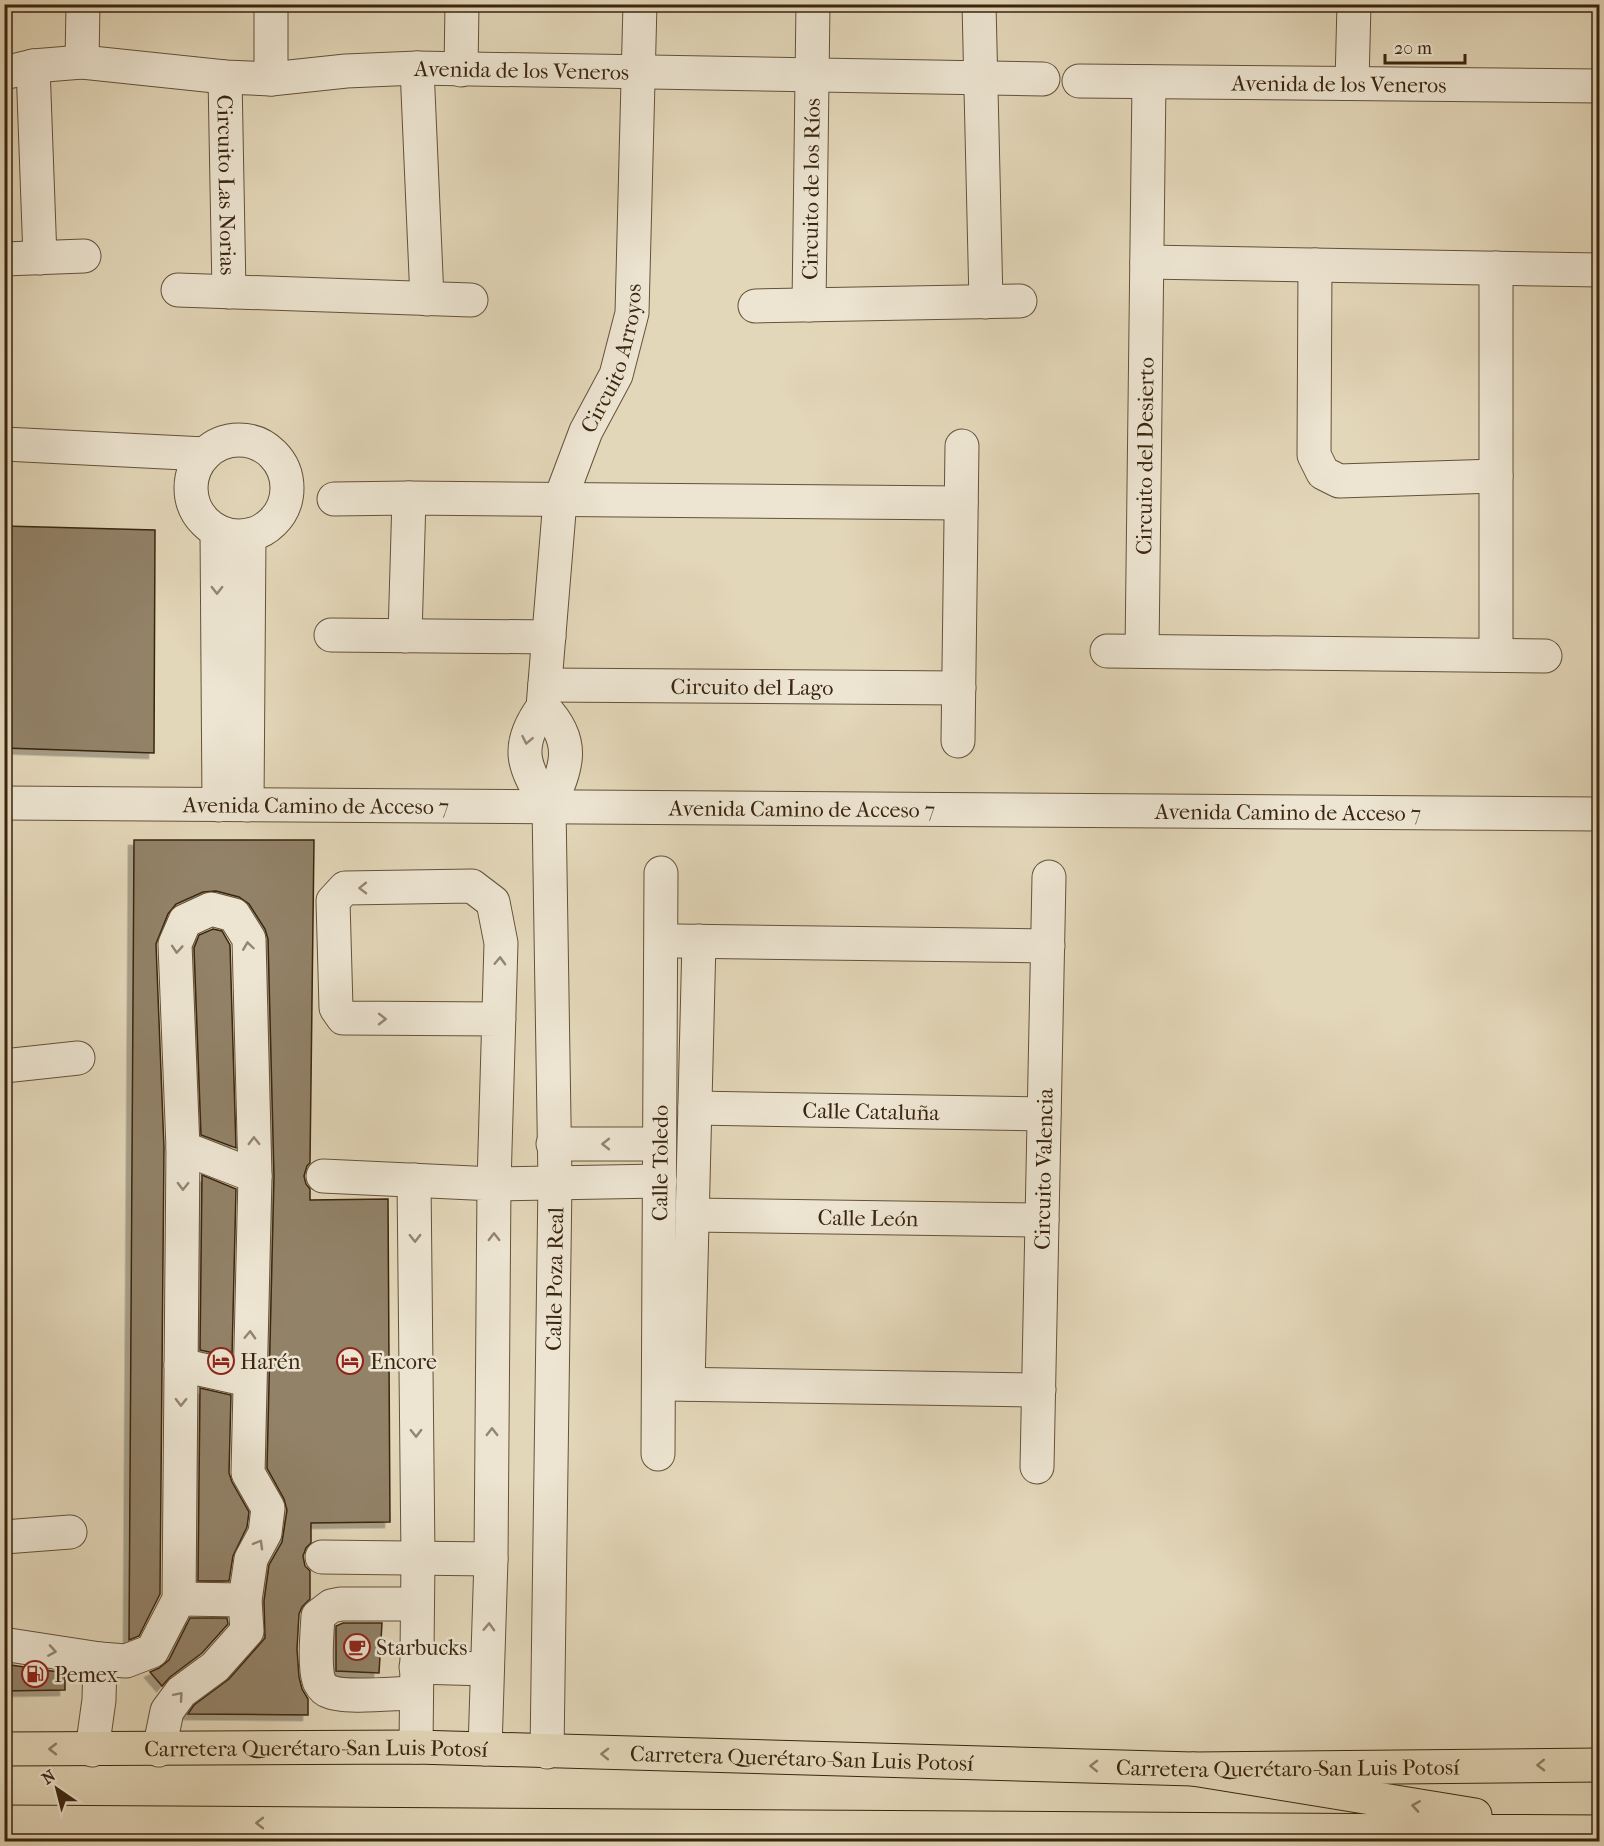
<svg xmlns="http://www.w3.org/2000/svg" width="1604" height="1846" font-family="'IM FELL French Canon',serif">
	<defs>
		<filter id="shadow"><feDropShadow dx="-5.5" dy="5.5" stdDeviation="0" flood-color="#0004"/></filter>
	</defs>
	<rect width="100%" height="100%" fill="#e3d7b9"/>
	<filter id="stains"><feTurbulence type="fractalNoise" baseFrequency=".00333" numOctaves="4"/><feColorMatrix values="0 0 0 0 .2 0 0 0 0 .09 0 0 0 0 .02 0 0 0 .5 -.17"/></filter>
	<radialGradient id="worn" r=".72"><stop offset=".6" stop-color="#630" stop-opacity="0"/><stop offset="1" stop-color="#630" stop-opacity=".3"/></radialGradient>
	<path fill="#928267" stroke="#3a250f" stroke-width="1.5" filter="url(#shadow)" d="M4 526 155 530 154 753 4 748Z
		M134 840H314L310 1163 307 1166 304 1176 306 1184 310 1189V1200L388 1199 390 1522 311 1523V1543L306 1548 303 1556 305 1566 310 1571V1599L302 1607 299 1614 297 1649 299 1677 302 1689 308 1699V1715L188 1714 194 1705 229 1679 265 1638 264 1601 269 1565 282 1542 287 1510 284 1499 267 1468 274 1176 268 939 265 929 249 904 239 897 216 891 203 892 176 904 168 914 156 944 164 1148 160 1594 139 1636 129 1640Z
		M213 929 222 931 230 945 236 1148 201 1135 194 948 199 935Z
		M202 1175 236 1189 232 1357 200 1350Z
		M200 1388 231 1395 229 1473 232 1482 249 1512 247 1527 233 1556 229 1581H198Z
		M190 1618H227L228 1624 202 1653 170 1677 162 1686 150 1672 159 1668 169 1660Z
		M343 1623H382L379 1673 336 1671V1626Z
		M4 1664 65 1673V1690L4 1691Z"/>
	<g fill="none" stroke-linecap="round" stroke-linejoin="round">
		<defs>
			<g id="minor">
				<path d="M979 4 986 302"/>
				<path d="M82 62 83 4"/>
				<path d="M33 66 40 258"/>
				<path d="M417 68 427 299"/>
				<path d="M461 70 462 4"/>
				<path id="s1" d="M4 73 33 66 82 62 225 77 271 79 346 71 417 68 1043 79"/>
				<path id="s2" d="M225 77 229 292"/>
				<path d="M271 79V4"/>
				<path id="s3" d="M1079 81 1600 86"/>
				<path d="M1352 83 1354 4"/>
				<path d="M4 259 84 256"/>
				<path d="M1147 262 1600 270"/>
				<path d="M1315 265 1314 455 1323 473 1339 481 1496 476"/>
				<path d="M1496 268V655"/>
				<path d="M178 290 471 300"/>
				<path id="s4" d="M809 305 813 4"/>
				<path d="M755 306 1020 301"/>
				<circle cx="239" cy="488" r="48"/>
				<path d="M4 444 205 454"/>
				<path d="M334 499 409 498 961 503"/>
				<path d="M217 531 219 805"/>
				<path d="M331 635 549 637"/>
				<path d="M405 636 409 498"/>
				<path d="M1107 651 1545 656"/>
				<path id="s5" d="M1142 651 1149 82"/>
				<path id="s6" d="M545 685 959 688"/>
				<path d="M543 707C577 742 567 766 549 807L555 1182 547 1752"/>
				<path d="M958 741 962 446"/>
				<path id="s7" d="M4 803 1600 814"/>
				<path d="M247 805 249 535"/>
				<path id="s8" d="M549 807C524 768 513 748 543 707L560 500 586 431 616 375 632 313 640 4"/>
				<path d="M677 941 1048 946"/>
				<path d="M499 1019 343 1018 336 1008 333 901 345 888 472 886 493 902 501 943 494 1184 660 1181"/>
				<path d="M4 1066 78 1058"/>
				<path id="s9" d="M695 1108 1044 1114"/>
				<path d="M553 1144H659"/>
				<path d="M183 1148 255 1176"/>
				<path d="M323 1176 494 1184 491 1559 485 1749"/>
				<path d="M414 1180 418 1559 416 1747"/>
				<path id="s10" d="M692 1215 1042 1220"/>
				<path d="M181 1365 248 1380"/>
				<path d="M667 1384 1039 1390"/>
				<path d="M688 1384 699 941"/>
				<path id="s11" d="M658 1454 661 873"/>
				<path id="s12" d="M1037 1467 1049 877"/>
				<path d="M4 1537 70 1532"/>
				<path d="M322 1557 491 1559"/>
				<path d="M179 1599 245 1600"/>
				<path d="M4 1646 9 1645 100 1659 126 1661 152 1651 179 1599 183 1148 175 944 185 921 211 909 234 915 249 939 255 1176 248 1473 268 1508 265 1533 251 1559 245 1600 247 1631 215 1667 181 1692 167 1711 159 1750"/>
				<path d="M416 1667 487 1669"/>
				<path d="M416 1693C396 1693 344 1699 328 1691 324 1690 321 1685 319 1681 314 1667 317 1632 318 1616L331 1606 341 1604H417"/>
				<path d="M92 1750 99 1700 100 1659"/>
			</g>
			<g id="major">
				<path id="s13" d="M4 1749 416 1747 1193 1769 1600 1765"/>
			</g>
			<path id="highway" d="M1193 1769 1475 1815
				M4 1822 1600 1832"/>
		</defs>
		<use href="#minor" stroke="#64523a" stroke-width="35"/>
		<use href="#major" stroke="#3a250f" stroke-width="35"/>
		<use href="#highway" stroke="#3a250f" stroke-width="35"/>
		<use href="#minor" stroke="#ede5d2" stroke-width="33"/>
		<use href="#major" stroke="#e3d7b9" stroke-width="33"/>
		<use href="#highway" stroke="#e3d7b9" stroke-width="33"/>
	</g>
	<defs><path id="oneway-chevron" d="M-2-3.5L2.5 0L-2 3.5" fill="none" stroke-width="1.6" stroke-linecap="round" stroke-linejoin="round" transform="scale(1.5)"/></defs>
	<g stroke="#948570">
		<use href="#oneway-chevron" transform="translate(217 590) rotate(90)"/>
		<use href="#oneway-chevron" transform="translate(527 740) rotate(101)"/>
		<use href="#oneway-chevron" transform="translate(363 888) rotate(179)"/>
		<use href="#oneway-chevron" transform="translate(248 946) rotate(-98)"/>
		<use href="#oneway-chevron" transform="translate(177 949) rotate(94)"/>
		<use href="#oneway-chevron" transform="translate(500 961) rotate(-88)"/>
		<use href="#oneway-chevron" transform="translate(382 1019)"/>
		<use href="#oneway-chevron" transform="translate(254 1141) rotate(-91)"/>
		<use href="#oneway-chevron" transform="translate(606 1144) rotate(180)"/>
		<use href="#oneway-chevron" transform="translate(183 1186) rotate(91)"/>
		<use href="#oneway-chevron" transform="translate(494 1237) rotate(-90)"/>
		<use href="#oneway-chevron" transform="translate(415 1238) rotate(89)"/>
		<use href="#oneway-chevron" transform="translate(250 1335) rotate(-88)"/>
		<use href="#oneway-chevron" transform="translate(181 1402) rotate(91)"/>
		<use href="#oneway-chevron" transform="translate(492 1432) rotate(-90)"/>
		<use href="#oneway-chevron" transform="translate(416 1433) rotate(89)"/>
		<use href="#oneway-chevron" transform="translate(259 1544) rotate(-60)"/>
		<use href="#oneway-chevron" transform="translate(489 1627) rotate(-88)"/>
		<use href="#oneway-chevron" transform="translate(52 1651) rotate(9)"/>
		<use href="#oneway-chevron" transform="translate(179 1696) rotate(-49)"/>
	</g>
	<g stroke="#8e7e64">
		<use href="#oneway-chevron" transform="translate(53 1749) rotate(-180)"/>
		<use href="#oneway-chevron" transform="translate(605 1754) rotate(-179)"/>
		<use href="#oneway-chevron" transform="translate(1541 1765) rotate(179)"/>
		<use href="#oneway-chevron" transform="translate(1094 1766) rotate(-179)"/>
		<use href="#oneway-chevron" transform="translate(1416 1806) rotate(-171)"/>
		<use href="#oneway-chevron" transform="translate(260 1823) rotate(-180)"/>
	</g>
	<defs>
		<symbol id="hotel-ring" viewBox="-11 -11 22 22"><circle r="9.5" fill="#ede5d2" stroke="#8f2418" stroke-width="1.5"/><path d="M-6-4.5h1.5V1H6V5H4.5V3h-9V5H-6ZM-4 0a1.8 1.8 0 1 1 3.6 0ZM.5 0V-2.5h3Q6-2.5 6 0Z" fill="#8f2418"/></symbol>
		<symbol id="cafe-ring" viewBox="-11 -11 22 22"><circle r="9.5" fill="#ede5d2" stroke="#8f2418" stroke-width="1.5"/><path d="M-5.5-4.5H6V0H3Q3 3.5 0 3.5H-2.5Q-5.5 3.5-5.5 0ZM3-3.2v2h1.7v-2ZM-6 4.5H4V6H-6Z" fill="#8f2418"/></symbol>
		<symbol id="fuel-ring" viewBox="-11 -11 22 22"><circle r="9.5" fill="#ede5d2" stroke="#8f2418" stroke-width="1.5"/><path d="M-5.5-6h7V0h2V4h1.3V-2.5L3-4.5l.8-.8L6-3V5H2.5V1h-1V6h-7ZM-4.2-4.7v3.2H.2V-4.7Z" fill="#8f2418"/></symbol>
	</defs>
	<g fill-rule="evenodd">
		<use href="#hotel-ring" x="206" y="1346" width="30" height="30"/>
		<use href="#hotel-ring" x="335" y="1346" width="30" height="30"/>
		<use href="#cafe-ring" x="342" y="1632" width="30" height="30"/>
		<use href="#fuel-ring" x="20" y="1659" width="30" height="30"/>
	</g>
	<g text-anchor="middle" stroke-width="5" stroke-linejoin="round" paint-order="stroke">
		<g font-size="22" fill="#3a250f" stroke="#ede5d2">
			<text dy="8" stroke="none"><textPath href="#s1" startOffset="520">Avenida de los Veneros</textPath></text>
			<text dy="8" stroke="none"><textPath href="#s3" startOffset="260">Avenida de los Veneros</textPath></text>
			<text dy="8" stroke="none"><textPath href="#s2" startOffset="108">Circuito Las Norias</textPath></text>
			<text dy="8" stroke="none"><textPath href="#s4" startOffset="116">Circuito de los Ríos</textPath></text>
			<text dy="8" stroke="none"><textPath href="#s8" startOffset="470">Circuito Arroyos</textPath></text>
			<text dy="8" stroke="none"><textPath href="#s5" startOffset="195">Circuito del Desierto</textPath></text>
			<text dy="8" stroke="none"><textPath href="#s6" startOffset="207">Circuito del Lago</textPath></text>
			<text dy="8" stroke="none"><textPath href="#s7" startOffset="312">Avenida Camino de Acceso 7</textPath></text>
			<text dy="8" stroke="none"><textPath href="#s7" startOffset="798">Avenida Camino de Acceso 7</textPath></text>
			<text dy="8" stroke="none"><textPath href="#s7" startOffset="1284">Avenida Camino de Acceso 7</textPath></text>
			<text dy="8" stroke="none"><textPath href="#s9" startOffset="176">Calle Cataluña</textPath></text>
			<text dy="8" stroke="none"><textPath href="#s11" startOffset="291">Calle Toledo</textPath></text>
			<text dy="8" stroke="none"><textPath href="#s12" startOffset="298">Circuito Valencia</textPath></text>
			<text dy="8" stroke="none"><textPath href="#s10" startOffset="176">Calle León</textPath></text>
			<text transform="translate(554 1279) rotate(-89)" y="8">Calle Poza Real</text>
			<text dy="8" stroke="none"><textPath href="#s13" startOffset="312">Carretera Querétaro-San Luis Potosí</textPath></text>
			<text dy="8" stroke="none"><textPath href="#s13" startOffset="798">Carretera Querétaro-San Luis Potosí</textPath></text>
			<text dy="8" stroke="none"><textPath href="#s13" startOffset="1284">Carretera Querétaro-San Luis Potosí</textPath></text>
		</g>
		<g font-size="22" fill="#3a250f" stroke="#ede5d2" text-anchor="start">
			<text x="240" y="1369">Harén</text>
			<text x="370" y="1369">Encore</text>
			<text x="376" y="1655">Starbucks</text>
			<text x="54" y="1682">Pemex</text>
		</g>
	</g>
	<rect width="1604" height="1846" fill="none" stroke="#e3d7b9" stroke-width="24"/>
	<rect x="6" y="6" width="1592" height="1834" fill="none" stroke="#3a250f" stroke-width="3"/>
	<rect x="12" y="12" width="1580" height="1822" fill="none" stroke="#3a250f" stroke-width="1.5"/>
	<g transform="translate(57 1789) rotate(325)" stroke="#ede5d2" stroke-width="4.5" paint-order="stroke">
	<path d="M0-4.5L10 22L0 15L-10 22Z" fill="#3a250f"/>
	<text y="-9" font-size="16" font-weight="bold" text-anchor="middle" fill="#3a250f">N</text>
	</g>
	<path d="M1385 54v9h80v-9" fill="none" stroke="#3a250f" stroke-width="3"/>
	<text x="1394" y="54" font-size="18" fill="#3a250f" stroke="#ede5d2" stroke-width="4.5" paint-order="stroke">20 m</text>
	<rect width="100%" height="100%" filter="url(#stains)"/>
	<rect width="100%" height="100%" fill="url(#worn)"/>
</svg>
